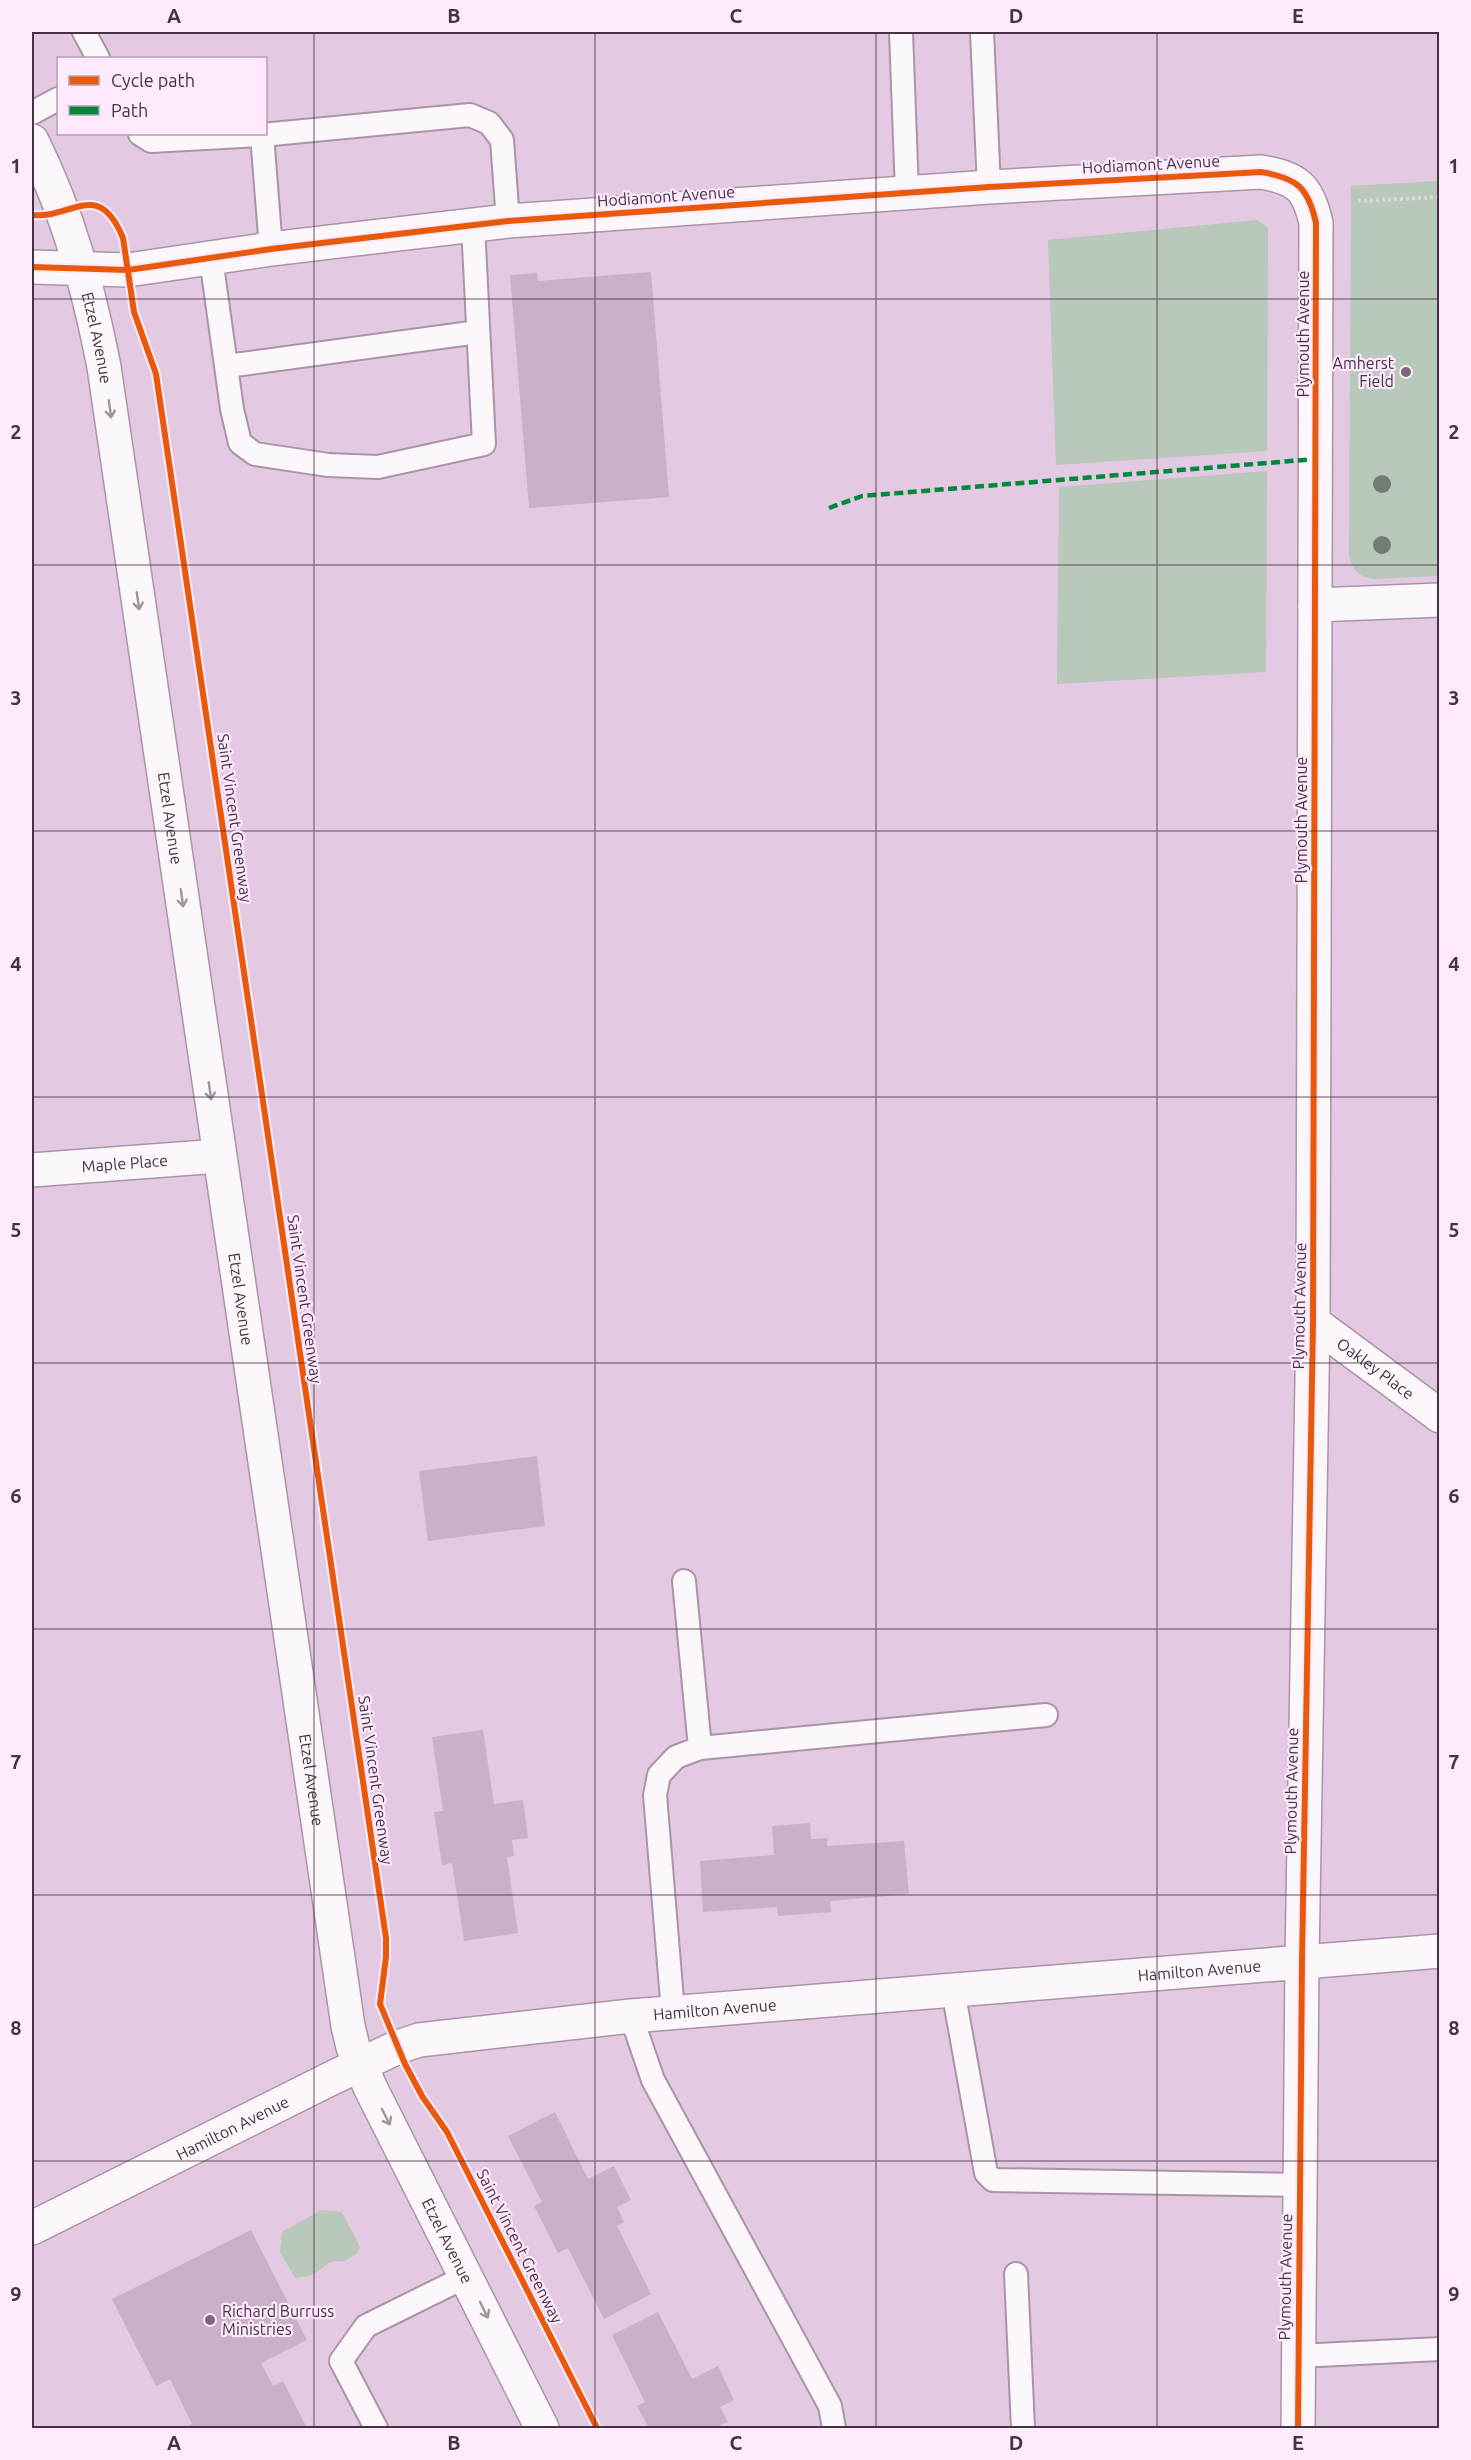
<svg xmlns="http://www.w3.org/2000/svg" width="1471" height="2460" font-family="Ubuntu,sans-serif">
	<rect width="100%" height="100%" fill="#e3c9e1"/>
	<path fill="#b8c8ba" d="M1439 181V576L1374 579C1359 577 1353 571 1349 556L1351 186Z
		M1257 220 1268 228 1267 451 1056 465 1048 240Z
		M1267 471 1266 672 1057 684 1059 487Z
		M321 2210 342 2212 360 2247 356 2254 344 2262C325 2259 328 2267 314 2274 309 2277 301 2277 295 2278L280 2252 282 2232Z"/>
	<path fill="#cab0c9" d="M651 272 669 497 529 508 510 275 537 273 538 281Z
		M537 1456 545 1526 428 1541 419 1471Z
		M483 1730 494 1804 523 1800 528 1838 512 1840 514 1856 507 1857 518 1933 464 1941 452 1863 442 1865 434 1812 443 1811 432 1737Z
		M810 1823 811 1839 827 1838V1846L904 1841 909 1894 830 1901 831 1912 778 1916 777 1907 703 1912 700 1861 774 1855 772 1826Z
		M555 2112 588 2179 614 2166 631 2200 617 2207 624 2222 617 2226 651 2294 604 2319 568 2248 558 2253 534 2206 542 2202 508 2136Z
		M251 2230 307 2340 261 2363 273 2386 283 2381 307 2428H183L192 2424 170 2379 156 2386 112 2299Z
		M658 2312 692 2379 718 2366 734 2400 720 2407 728 2422 720 2425 722 2428H649L637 2406 645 2402 612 2335Z"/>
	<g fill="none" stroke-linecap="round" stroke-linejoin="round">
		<defs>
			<path id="service" d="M84 32 98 58
				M901 32 907 193
				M982 32 989 187
				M32 113 58 99
				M140 134 151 141 262 135 271 249
				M262 135 470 115 489 123 502 140 508 221
				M211 258 232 409 240 443 255 454 328 465 378 467 484 444 473 225
				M227 366 478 332
				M684 1581 700 1748
				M953 1990 986 2173 993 2180 1300 2185
				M673 2012 655 1795 659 1775 676 1757 700 1748 1046 1715
				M631 2016 653 2080 830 2406 834 2428
				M1016 2274 1023 2428
				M1298 2356 1440 2349
				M376 2428 341 2361 366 2326 467 2276"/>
			<g id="minor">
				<path id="s1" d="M32 141C69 216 88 286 104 367L348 2026 353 2047 370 2087 542 2428"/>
				<path d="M32 267 128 270 271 249 508 221 989 187 1261 172C1297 178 1308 187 1316 223L1313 1322 1302 1961 1298 2428"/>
				<path d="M1315 605 1440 600"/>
				<path id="s2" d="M32 1170 219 1156"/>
				<path id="s3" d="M1313 1322 1440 1416"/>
			</g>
			<g id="tertiary">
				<path id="s4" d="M32 2228 332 2078 398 2047 419 2040 631 2016 1440 1951"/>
			</g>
		</defs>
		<use href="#service" stroke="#a995a7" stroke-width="26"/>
		<use href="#minor" stroke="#a995a7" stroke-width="36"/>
		<use href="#tertiary" stroke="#a995a7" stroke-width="36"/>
		<path stroke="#ddd5dd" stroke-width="4" stroke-dasharray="3 3" stroke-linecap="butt" d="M1358 201 1440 197"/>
		<use href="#service" stroke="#fbf7fa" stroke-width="22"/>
		<use href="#minor" stroke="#fbf7fa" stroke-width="33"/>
		<use href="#tertiary" stroke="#fbf7fa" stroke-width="33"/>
		<path stroke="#00873e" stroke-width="4.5" stroke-dasharray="9 4.5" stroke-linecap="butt" d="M829 508 862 496 1316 459"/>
		<defs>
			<path id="cycleway" d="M32 215C73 219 98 178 123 238L134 312 156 374 386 1938V1957L380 2004 405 2064 422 2096 447 2132 597 2428
				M32 267 128 270 271 249 508 221 989 187 1261 172C1297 178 1308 187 1316 223L1313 1322 1302 1961 1298 2428"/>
		</defs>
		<use href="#cycleway" stroke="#feeafc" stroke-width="10"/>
		<use href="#cycleway" stroke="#e8590c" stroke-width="6"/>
	</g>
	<g fill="#737c77">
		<circle cx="1382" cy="484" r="9"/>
		<circle cx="1382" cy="545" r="9"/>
	</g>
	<defs><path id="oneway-shaft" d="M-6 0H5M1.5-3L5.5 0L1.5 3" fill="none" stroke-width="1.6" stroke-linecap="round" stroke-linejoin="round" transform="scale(1.5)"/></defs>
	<g stroke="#a0949f">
		<use href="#oneway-shaft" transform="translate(110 409) rotate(82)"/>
		<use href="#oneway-shaft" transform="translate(138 601) rotate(82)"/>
		<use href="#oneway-shaft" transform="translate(182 898) rotate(82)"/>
		<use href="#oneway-shaft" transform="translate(210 1091) rotate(82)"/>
		<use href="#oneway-shaft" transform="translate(386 2117) rotate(63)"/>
		<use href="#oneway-shaft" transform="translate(484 2310) rotate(64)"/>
	</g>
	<path fill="none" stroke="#453244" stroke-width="1.5" stroke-opacity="0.55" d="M314 32V2428M595 32V2428M876 32V2428M1157 32V2428M32 299H1440M32 565H1440M32 831H1440M32 1097H1440M32 1363H1440M32 1629H1440M32 1895H1440M32 2161H1440"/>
	<g fill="#7c677b" stroke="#feeafc" stroke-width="2">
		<circle cx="1406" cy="372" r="6"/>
		<circle cx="210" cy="2320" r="6"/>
	</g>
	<g text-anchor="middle" stroke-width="4.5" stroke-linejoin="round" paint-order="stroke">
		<g font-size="16" fill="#453244" stroke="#feeafc">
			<text transform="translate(1151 164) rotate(-3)" y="6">Hodiamont Avenue</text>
			<text transform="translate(666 196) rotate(-4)" y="6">Hodiamont Avenue</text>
			<text transform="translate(1303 334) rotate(-90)" y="6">Plymouth Avenue</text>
			<text dy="6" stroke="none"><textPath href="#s1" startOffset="208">Etzel Avenue</textPath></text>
			<text transform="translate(235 818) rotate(82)" y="6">Saint Vincent Greenway</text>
			<text dy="6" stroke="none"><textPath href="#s1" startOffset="694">Etzel Avenue</textPath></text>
			<text transform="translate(1301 820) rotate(-90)" y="6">Plymouth Avenue</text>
			<text dy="6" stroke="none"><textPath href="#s2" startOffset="93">Maple Place</textPath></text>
			<text transform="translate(305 1299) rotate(82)" y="6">Saint Vincent Greenway</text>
			<text dy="6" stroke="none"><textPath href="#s1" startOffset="1180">Etzel Avenue</textPath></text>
			<text transform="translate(1299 1306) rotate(-89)" y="6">Plymouth Avenue</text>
			<text dy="6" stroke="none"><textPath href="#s3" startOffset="78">Oakley Place</textPath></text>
			<text transform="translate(376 1780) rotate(82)" y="6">Saint Vincent Greenway</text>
			<text dy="6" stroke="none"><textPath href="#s1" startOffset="1666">Etzel Avenue</textPath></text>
			<text transform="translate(1291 1791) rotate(-89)" y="6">Plymouth Avenue</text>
			<text dy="6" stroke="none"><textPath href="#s4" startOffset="1214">Hamilton Avenue</textPath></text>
			<text dy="6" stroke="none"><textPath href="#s4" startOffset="728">Hamilton Avenue</textPath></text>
			<text dy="6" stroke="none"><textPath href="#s4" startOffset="224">Hamilton Avenue</textPath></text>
			<text dy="6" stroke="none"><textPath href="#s1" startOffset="2152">Etzel Avenue</textPath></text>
			<text transform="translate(520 2246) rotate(63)" y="6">Saint Vincent Greenway</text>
			<text transform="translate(1285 2277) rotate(-89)" y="6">Plymouth Avenue</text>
		</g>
		<g font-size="16" fill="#453244" stroke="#feeafc" text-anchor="end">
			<text x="1394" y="369">Amherst<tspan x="1394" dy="18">Field</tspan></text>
			<text x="222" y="2317" text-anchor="start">Richard Burruss<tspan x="222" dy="18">Ministries</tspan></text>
		</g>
	</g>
	<rect width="1471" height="2460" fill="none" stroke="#feeafc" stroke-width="66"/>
	<rect x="57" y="57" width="210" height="78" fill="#feeafc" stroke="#b4a0b2" stroke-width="1.5"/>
	<rect x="69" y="76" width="30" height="9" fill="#e8590c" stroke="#b4a0b2" stroke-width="1.5"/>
	<text x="111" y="87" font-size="18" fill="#453244">Cycle path</text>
	<rect x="69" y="106" width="30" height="9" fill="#00873e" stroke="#b4a0b2" stroke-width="1.5"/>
	<text x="111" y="117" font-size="18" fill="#453244">Path</text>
	<rect x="33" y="33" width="1405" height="2394" fill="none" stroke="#453244" stroke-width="2"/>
	<g font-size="20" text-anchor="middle" font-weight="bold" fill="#453244">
		<text x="174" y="23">A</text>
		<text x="454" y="23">B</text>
		<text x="736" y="23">C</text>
		<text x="1016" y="23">D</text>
		<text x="1298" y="23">E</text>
		<text x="16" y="173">1</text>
		<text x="1454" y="173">1</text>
		<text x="16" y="439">2</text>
		<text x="1454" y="439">2</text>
		<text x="16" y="705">3</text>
		<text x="1454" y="705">3</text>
		<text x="16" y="971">4</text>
		<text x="1454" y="971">4</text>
		<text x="16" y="1237">5</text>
		<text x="1454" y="1237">5</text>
		<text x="16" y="1503">6</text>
		<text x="1454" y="1503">6</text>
		<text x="16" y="1769">7</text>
		<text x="1454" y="1769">7</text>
		<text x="16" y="2035">8</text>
		<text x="1454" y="2035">8</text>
		<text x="16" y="2301">9</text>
		<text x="1454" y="2301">9</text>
		<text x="174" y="2450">A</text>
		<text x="454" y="2450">B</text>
		<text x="736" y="2450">C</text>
		<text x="1016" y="2450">D</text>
		<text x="1298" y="2450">E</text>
	</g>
</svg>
